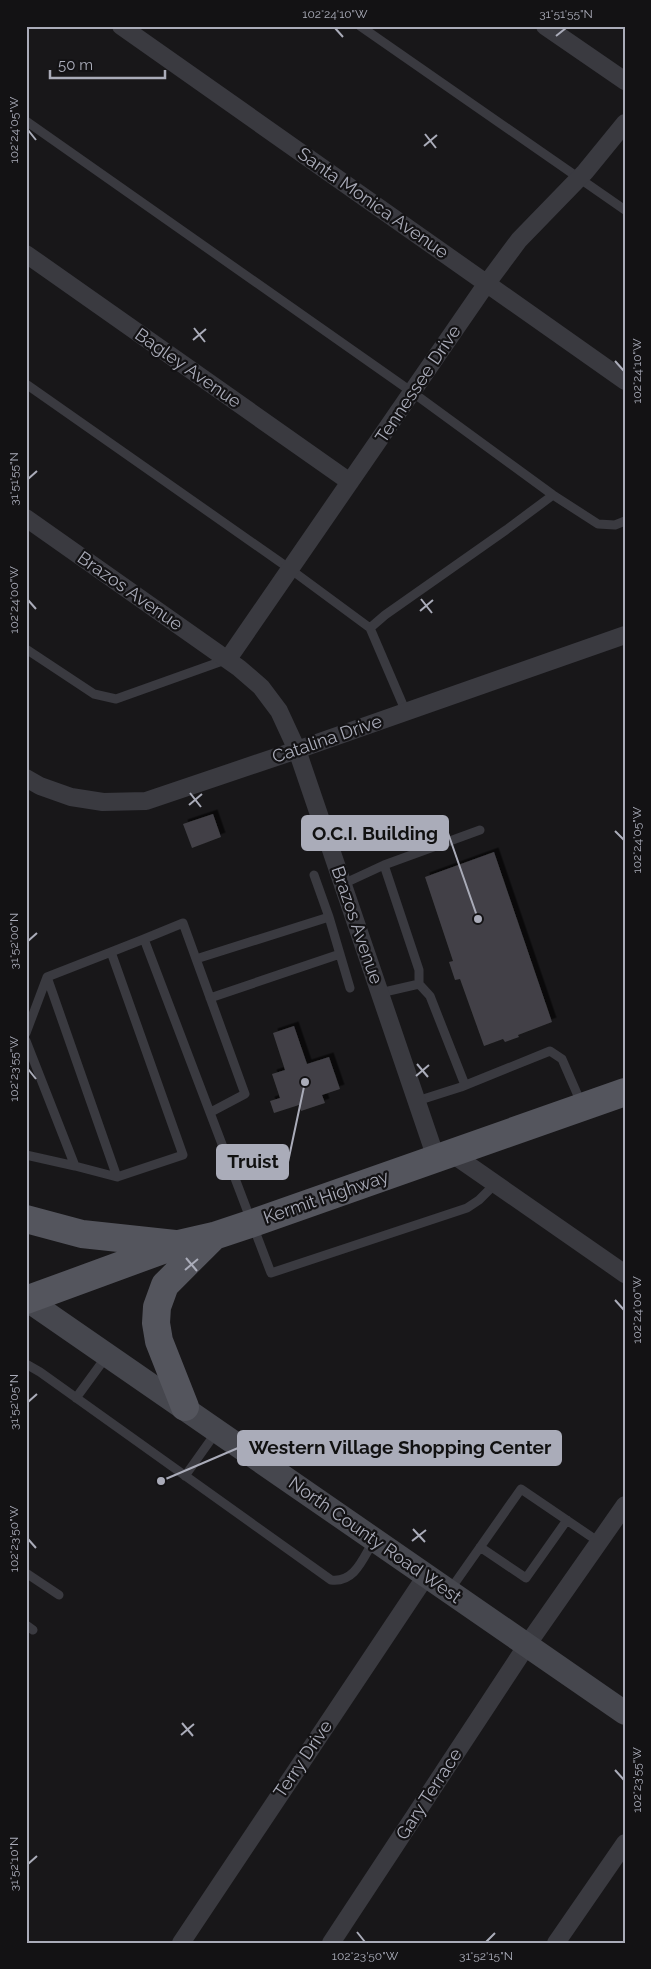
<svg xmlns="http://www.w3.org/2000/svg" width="651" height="1969" font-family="Raleway,sans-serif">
	<defs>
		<filter id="shadow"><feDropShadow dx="4.5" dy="-4.5" stdDeviation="0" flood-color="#0009"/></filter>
	</defs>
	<rect width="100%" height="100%" fill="#181719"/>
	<path fill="#424146" filter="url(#shadow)" d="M213 814 221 837 192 848 183 824Z
		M494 852 552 1022 518 1035 519 1037 505 1042 503 1039 484 1046 460 979 455 980 449 962 453 961 425 877Z
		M294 1026 307 1064 329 1057 340 1089 322 1095 325 1103 301 1111 299 1105 274 1113 270 1101 280 1098 272 1074 285 1070 273 1033Z"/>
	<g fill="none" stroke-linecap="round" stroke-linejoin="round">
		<path stroke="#3a3a40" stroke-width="9" d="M360 26 625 210
			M26 121 412 392 553 495 598 524 615 525 625 521
			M26 384 290 569 370 628 406 712
			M370 628 385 615 506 530 553 495
			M26 649 94 694 116 699 228 659
			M384 865 419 970V984
			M314 875 329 917
			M343 884 384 865 480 830
			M144 939 183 923 245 1094 211 1112
			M196 959 329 917 350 988
			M47 977 111 952
			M380 993 419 984 430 996 465 1085
			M210 998 340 954
			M26 1033 47 977 117 1177 183 1155 111 952 144 939 271 1273 467 1208 479 1200 495 1184
			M26 1041 75 1166 26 1155
			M417 1101 461 1087 550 1051 562 1059 582 1105
			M75 1166 117 1177
			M26 1364 40 1372 331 1580C355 1583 363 1558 374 1540
			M76 1398 106 1357
			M185 1476 217 1431
			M480 1547 526 1578 567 1520
			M26 1573 59 1595
			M450 1590 521 1489 599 1542
			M26 1625 33 1630"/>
		<path stroke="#3a3a40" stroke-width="18" d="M121 26 625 381
			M545 26 625 81
			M26 254 350 482
			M26 518 239 668 261 687 279 711 297 750 436 1158
			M228 659 487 283 519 240 585 172 625 123
			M26 778 40 786 71 797 103 802 146 801 297 750 625 635
			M451 1153 625 1274
			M181 1943 426 1576
			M331 1943 527 1645 625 1505
			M556 1943 625 1843"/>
		<path stroke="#46474e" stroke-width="24" d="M26 1299 625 1713"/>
		<path stroke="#54555d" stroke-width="28" d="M26 1219 82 1234 175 1244
			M26 1300 179 1244 214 1236 253 1223 625 1092
			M185 1407 159 1341 156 1323 157 1307 165 1285 214 1236"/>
	</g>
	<path fill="none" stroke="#aaacb9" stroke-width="2" d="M335 28 343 37M556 36 566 28M28 130 36 140M425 134 436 148M424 146 437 135M194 328 205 342M193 340 206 329M615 361 624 371M28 479 37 471M421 599 432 613M28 600 36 609M420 611 433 600M190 793 201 807M189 805 202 794M615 831 624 840M28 941 37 933M417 1064 428 1077M28 1069 36 1079M416 1076 429 1065M186 1258 197 1271M185 1270 198 1259M615 1300 624 1310M28 1402 37 1394M413 1529 425 1542M28 1539 36 1548M412 1541 426 1530M182 1723 193 1736M181 1735 194 1724M615 1770 624 1780M28 1864 37 1856M357 1932 365 1942M486 1942 495 1933"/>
	<g text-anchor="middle" stroke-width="4.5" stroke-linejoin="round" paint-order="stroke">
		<g font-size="18" fill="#aaacb9" stroke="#131214">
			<text transform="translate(373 203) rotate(35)" y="6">Santa Monica Avenue</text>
			<text transform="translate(188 368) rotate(35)" y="6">Bagley Avenue</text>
			<text transform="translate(418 384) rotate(-56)" y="6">Tennessee Drive</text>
			<text transform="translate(130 591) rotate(35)" y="6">Brazos Avenue</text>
			<text transform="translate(327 739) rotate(-19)" y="6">Catalina Drive</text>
			<text transform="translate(357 925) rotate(71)" y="6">Brazos Avenue</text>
			<text transform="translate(326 1197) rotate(-19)" y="6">Kermit Highway</text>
			<text transform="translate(375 1540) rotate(35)" y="6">North County Road West</text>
			<text transform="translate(303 1759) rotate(-56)" y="6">Terry Drive</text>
			<text transform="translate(429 1794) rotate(-57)" y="6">Gary Terrace</text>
		</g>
	</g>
	<path fill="none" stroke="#aaacb9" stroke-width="2" d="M478 919L448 833M305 1082L288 1162M161 1481L238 1448"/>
	<g fill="#aaacb9" stroke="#131214" stroke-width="2">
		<circle cx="478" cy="919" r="5"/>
		<circle cx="305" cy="1082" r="5"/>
		<circle cx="161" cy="1481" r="5"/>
	</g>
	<g fill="#aaacb9" stroke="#aaacb9" stroke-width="2">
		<rect x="302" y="816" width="146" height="34" rx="5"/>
		<rect x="217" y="1145" width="71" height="34" rx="5"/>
		<rect x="238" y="1431" width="323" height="34" rx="5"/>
	</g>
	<g font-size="19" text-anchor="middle" font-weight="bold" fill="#111">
		<text x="375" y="840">O.C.I. Building</text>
		<text x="253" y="1168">Truist</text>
		<text x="400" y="1454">Western Village Shopping Center</text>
	</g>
	<rect width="651" height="1969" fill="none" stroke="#131214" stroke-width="55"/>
	<path d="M50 70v8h115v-8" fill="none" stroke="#aaacb9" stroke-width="2.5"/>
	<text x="58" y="70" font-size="15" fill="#aaacb9" stroke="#131214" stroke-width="4" paint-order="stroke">50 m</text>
	<rect x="28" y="28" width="596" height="1914" fill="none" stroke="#aaacb9" stroke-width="2"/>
	<g font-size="12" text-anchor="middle" fill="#aaacb9">
		<text x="335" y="18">102°24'10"W</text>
		<text x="566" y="18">31°51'55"N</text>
		<text transform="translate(14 130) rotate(-90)" y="4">102°24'05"W</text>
		<text transform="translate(637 371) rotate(-90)" y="4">102°24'10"W</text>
		<text transform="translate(14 479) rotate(-90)" y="4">31°51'55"N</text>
		<text transform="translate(14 600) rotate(-90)" y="4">102°24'00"W</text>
		<text transform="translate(637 840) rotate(-90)" y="4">102°24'05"W</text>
		<text transform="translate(14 941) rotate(-90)" y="4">31°52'00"N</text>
		<text transform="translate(14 1069) rotate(-90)" y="4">102°23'55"W</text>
		<text transform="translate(637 1310) rotate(-90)" y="4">102°24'00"W</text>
		<text transform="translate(14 1402) rotate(-90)" y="4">31°52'05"N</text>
		<text transform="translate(14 1539) rotate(-90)" y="4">102°23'50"W</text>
		<text transform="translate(637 1780) rotate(-90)" y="4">102°23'55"W</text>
		<text transform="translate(14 1864) rotate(-90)" y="4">31°52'10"N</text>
		<text x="365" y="1960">102°23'50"W</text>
		<text x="486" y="1960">31°52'15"N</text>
	</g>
</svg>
